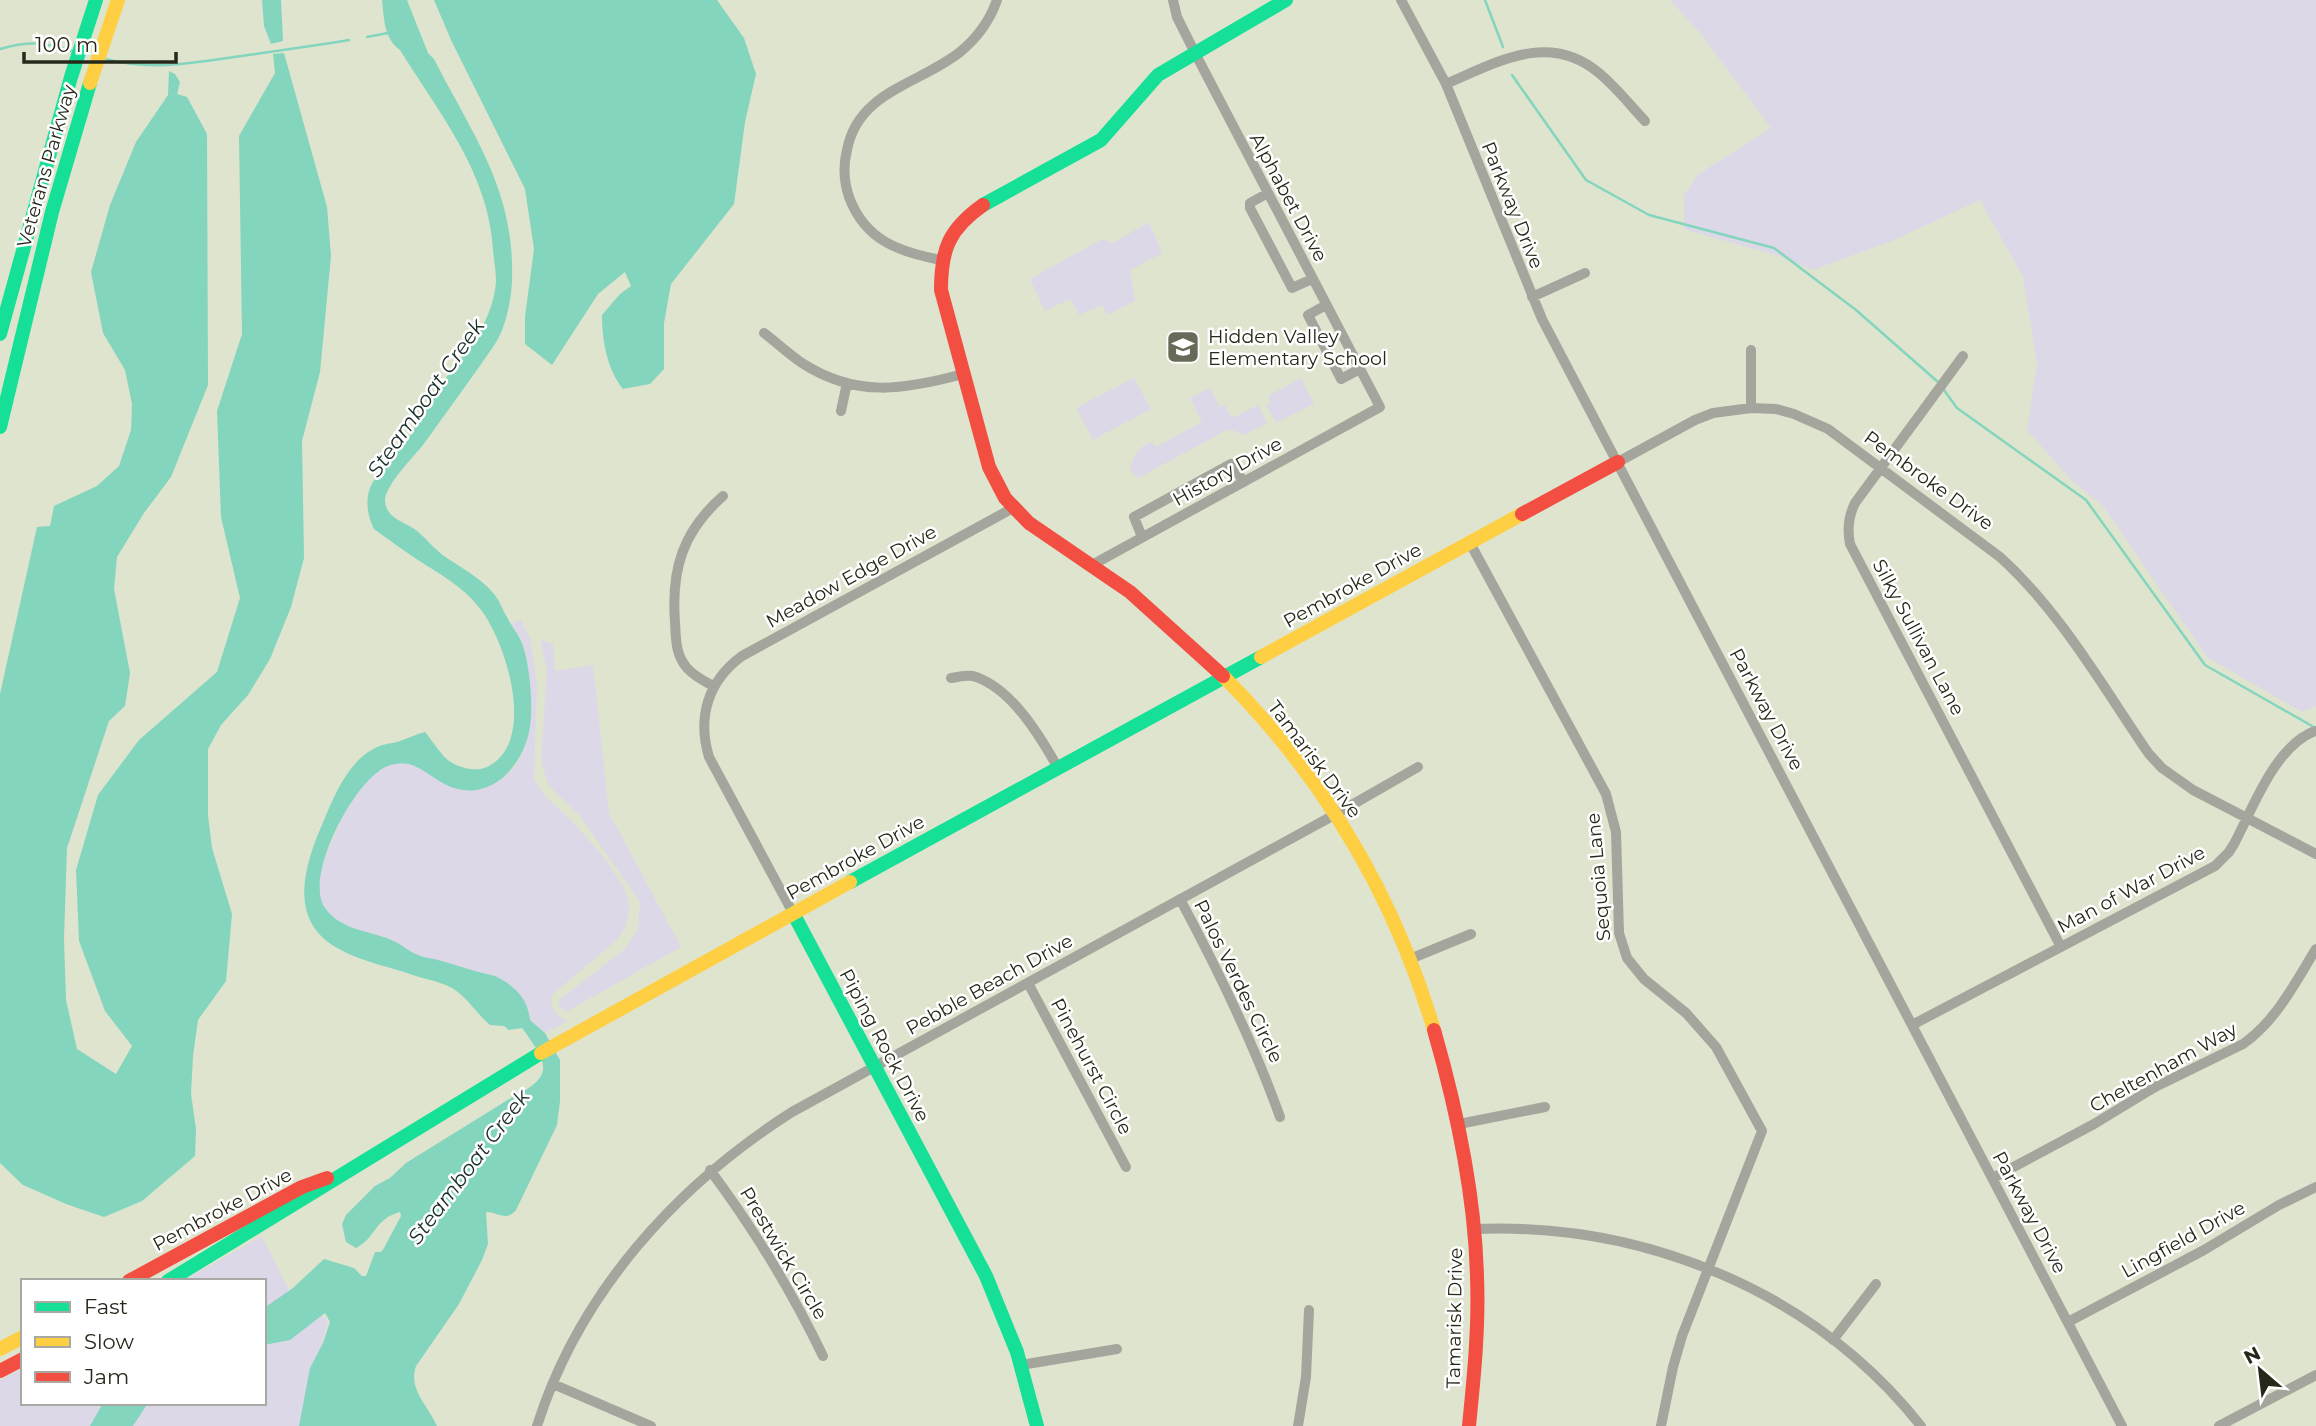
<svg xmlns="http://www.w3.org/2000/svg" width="2316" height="1426" font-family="Montserrat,sans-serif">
	<rect width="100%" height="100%" fill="#dfe4ce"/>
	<path fill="#ddd8e8" d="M1670 0H2316V706L2302 712 2207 657 2103 506 2073 482 2027 430 2037 364 2023 277 1980 200 1894 240 1813 270 1782 257 1684 229V196L1697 175 1771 128 1700 33Z
		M1149 222 1162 253 1130 270 1135 301 1108 315 1102 305 1079 315 1070 299 1045 311 1030 279 1102 239 1113 243Z
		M1134 378 1151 409 1093 440 1076 408Z
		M1301 378 1314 404 1276 423 1266 405 1271 402 1268 396Z
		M1210 388 1220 407 1225 405 1232 418 1258 405 1267 423 1245 435 1229 429 1138 478 1130 470C1133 457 1139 445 1152 442L1156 447 1202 422 1190 398Z
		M520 619 530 638 537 685 534 780 547 798 572 821 603 856 624 888 628 900 629 911 626 925 618 939 553 994C548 1007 555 1014 567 1021L545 1033 530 1020 529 1010C512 998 496 982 478 973 459 963 436 963 417 955 409 951 402 945 394 941 372 931 347 932 327 911 314 897 319 872 326 856 337 827 359 773 392 764 422 756 443 789 470 790 479 790 487 786 495 782 534 763 531 715 528 679 527 667 527 653 522 642 520 636 515 630 511 624Z
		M540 640 553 644 555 671 593 665 609 813 681 947 566 1012 559 1006V1000L625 949 638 929 640 902 580 816 549 786 541 762 547 669Z
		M262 1236 293 1298 328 1320 302 1426H0V1380L23 1368V1403H264V1281H182Z"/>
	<path fill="#83d5be" d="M262 0H281L283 41 271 44 264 26Z
		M382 0H407L428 53 434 59C473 136 515 189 512 281 511 301 506 327 495 344 473 376 449 409 426 441 416 455 385 484 385 501 386 519 406 522 417 531 427 539 436 551 447 558 463 569 481 578 494 594 500 601 502 609 507 617 512 627 520 636 523 646 530 667 534 710 529 732 522 766 492 800 454 788 429 780 416 755 388 766 355 778 303 877 325 908 342 932 372 930 396 942 403 946 410 952 418 955 424 958 432 958 438 960 457 965 476 972 495 976 514 985 528 998 530 1020L545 1033 560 1060V1101L557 1125 516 1210C506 1222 498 1212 486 1212L488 1244 482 1260 459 1304 416 1366C408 1390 428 1405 437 1426H299L310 1368 323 1343 330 1322 325 1313 290 1340 264 1345V1308L293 1288 324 1259 354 1268 362 1276H366L375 1252H381L384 1248 401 1216 400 1212C374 1219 376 1238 356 1248L346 1242 342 1224 346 1215 375 1186 390 1178 406 1163 514 1096C557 1076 546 1061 522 1028L509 1030 504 1026 490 1025C477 1014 467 997 452 988 437 980 422 979 407 973 382 965 349 958 328 942 288 911 307 859 324 820 335 794 348 762 375 748 384 743 392 744 400 741 409 738 416 734 425 732 432 740 440 754 449 761 460 768 477 773 489 766 536 740 507 648 484 614 467 589 443 576 418 560 403 550 389 540 374 529 368 518 365 501 370 488 376 473 399 452 409 437 419 423 426 407 436 392 460 356 493 327 496 281 496 271 494 260 493 250 489 173 439 113 400 50 384 39 384 18 382 0Z
		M434 0H717L744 38 756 74 745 122 734 204 671 284 664 323V369L650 384 623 389C607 369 602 340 602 315L620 294 631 286 625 272 598 294 552 365 525 344V317L534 249 525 189 451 40Z
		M284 53 327 207 331 256 320 372 302 441 304 558 291 607 270 659 248 695 221 725 208 749V815L212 848 232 914 226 981 198 1020 193 1056 191 1094 196 1129 195 1156 142 1201 104 1217 66 1204 23 1185 0 1163V694L37 527 50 526 54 506 97 486 119 466 131 430 132 404 125 370 103 333 91 272 110 205 136 142 168 95 169 71 175 74 180 82 177 94 187 97 207 134 208 385 171 477 144 513 117 557 114 589 130 673 125 706 109 721 67 848 64 938 66 1000 77 1049 116 1074 132 1046 105 1011 79 941 76 870 98 795 139 740 217 672 240 598 221 517 217 411 242 334 239 136 275 73 273 54Z
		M103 1403H148L133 1426H90Z"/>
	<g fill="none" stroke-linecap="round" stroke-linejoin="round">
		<path stroke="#83d5be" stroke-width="2.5" d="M1485 0 1503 47
			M367 37 388 33
			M0 49C29 41 43 42 72 51
			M105 59C154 71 193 63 241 56 277 51 313 46 349 40
			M1512 75 1586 180 1649 215 1774 248 1856 310 1938 382
			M1944 390 1957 408 2086 500 2205 665 2312 726"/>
		<path stroke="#a4a69e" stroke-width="10" d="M1401 0 1446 84 1542 319 2122 1426
			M1446 84C1497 62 1549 31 1599 73 1616 87 1630 105 1645 121
			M1268 193 1250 203V208L1292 288 1312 279
			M941 260C899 251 866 242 849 197 844 182 843 166 847 150 858 91 920 84 960 52 977 38 990 20 997 0
			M1532 297 1585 273
			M1326 305 1308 315 1341 379 1360 369
			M764 333C777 343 789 354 802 363 856 398 904 390 963 374
			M1751 350V408
			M1963 356 1855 503C1848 517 1847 529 1850 544L2061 947
			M841 411 847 383
			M1618 462 1695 420 1713 413 1751 408 1776 409 1794 414 1828 429 2000 557C2060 611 2103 687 2149 754L2162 768 2193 790 2316 854
			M1142 537 1134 517 1231 464 1244 482
			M1470 543 1606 794 1616 832 1619 933 1627 958 1644 979 1686 1013 1716 1047 1762 1131 1682 1336 1673 1367 1661 1426
			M1092 565 1380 407 1195 53 1177 17 1173 0
			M951 678C958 677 966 675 973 676 1011 687 1040 736 1058 768
			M713 686C704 681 694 676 687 668 675 654 676 638 675 622 671 569 683 531 723 496
			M1180 899C1218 970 1253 1041 1280 1117
			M793 913 709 757C697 717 708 681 742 656L1013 508
			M1410 959 1471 934
			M1028 983 1126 1167
			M1912 1025 2215 866 2229 852 2234 844C2253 808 2275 746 2315 731
			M1459 1124 1545 1107
			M710 1170C754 1229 791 1290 823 1356
			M1993 1178 2094 1124 2155 1087 2243 1044C2276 1021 2295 983 2316 949
			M1474 1229C1644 1222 1814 1291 1921 1426
			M2068 1322 2204 1250 2279 1205 2316 1187
			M1833 1340 1876 1284
			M1021 1365 1117 1349
			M553 1384 651 1426
			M537 1426C579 1293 676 1186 792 1112L1336 814 1418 767
			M1298 1426 1306 1377 1309 1310
			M2219 1426 2316 1375"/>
		<path stroke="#16e098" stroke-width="14" d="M983 205 1101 140 1158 75 1286 0
			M0 334 71 77 96 0
			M0 427 52 212 90 83
			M850 882 1261 657
			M793 913 986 1276 1017 1352 1037 1426
			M168 1281 541 1053"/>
		<path stroke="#ffcf43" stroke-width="14" d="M90 83 118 0
			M1261 657 1522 514
			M1223 676C1322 775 1394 895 1434 1030
			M541 1053 850 882
			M0 1349 23 1337"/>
		<path stroke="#f24e42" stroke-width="14" d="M983 205C949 229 941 249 941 290L989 467 1005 498 1029 523 1130 592 1223 676
			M1522 514 1618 462
			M1434 1030C1457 1110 1475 1193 1477 1277 1479 1327 1474 1376 1469 1426
			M129 1281 302 1187 327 1178
			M0 1371 23 1359"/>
	</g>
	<defs>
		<symbol id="school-square" viewBox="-11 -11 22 22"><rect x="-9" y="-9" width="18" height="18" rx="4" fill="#676a58" stroke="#fff"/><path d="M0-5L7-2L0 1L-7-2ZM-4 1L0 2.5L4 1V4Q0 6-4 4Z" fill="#fff"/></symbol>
	</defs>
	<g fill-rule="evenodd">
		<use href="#school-square" x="1164" y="328" width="38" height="38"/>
	</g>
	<g text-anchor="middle" stroke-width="5" stroke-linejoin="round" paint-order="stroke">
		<g font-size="19" fill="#262919" stroke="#fff">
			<text transform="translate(46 166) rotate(-74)" y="7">Veterans Parkway</text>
			<text transform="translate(1289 197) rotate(62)" y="7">Alphabet Drive</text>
			<text transform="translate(1513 205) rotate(68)" y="7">Parkway Drive</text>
			<text transform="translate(1227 471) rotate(-29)" y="7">History Drive</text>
			<text transform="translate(1929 480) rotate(36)" y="7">Pembroke Drive</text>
			<text transform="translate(851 576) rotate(-29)" y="7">Meadow Edge Drive</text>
			<text transform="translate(1352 585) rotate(-29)" y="7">Pembroke Drive</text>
			<text transform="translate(1919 637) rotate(62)" y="7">Silky Sullivan Lane</text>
			<text transform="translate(1767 709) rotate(62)" y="7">Parkway Drive</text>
			<text transform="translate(1315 759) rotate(53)" y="7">Tamarisk Drive</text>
			<text transform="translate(855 857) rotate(-29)" y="7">Pembroke Drive</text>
			<text transform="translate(1598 877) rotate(-95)" y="7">Sequoia Lane</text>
			<text transform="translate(2131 889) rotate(-28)" y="7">Man of War Drive</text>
			<text transform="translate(1239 981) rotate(64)" y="7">Palos Verdes Circle</text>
			<text transform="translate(989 984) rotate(-29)" y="7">Pebble Beach Drive</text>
			<text transform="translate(885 1045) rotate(62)" y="7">Piping Rock Drive</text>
			<text transform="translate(1092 1066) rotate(62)" y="7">Pinehurst Circle</text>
			<text transform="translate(2163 1067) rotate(-29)" y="7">Cheltenham Way</text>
			<text transform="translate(222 1209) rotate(-28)" y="7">Pembroke Drive</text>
			<text transform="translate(2030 1212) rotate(62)" y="7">Parkway Drive</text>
			<text transform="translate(2183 1239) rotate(-29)" y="7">Lingfield Drive</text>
			<text transform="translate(784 1253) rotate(59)" y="7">Prestwick Circle</text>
			<text transform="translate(1454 1318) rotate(-89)" y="7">Tamarisk Drive</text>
		</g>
		<g font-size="19" fill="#262919" stroke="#fff" text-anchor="start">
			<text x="1208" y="343">Hidden Valley<tspan x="1208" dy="22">Elementary School</tspan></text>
		</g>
		<g font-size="21" font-style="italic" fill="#192e29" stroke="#fff">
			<text transform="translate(426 398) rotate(-55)" y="7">Steamboat Creek</text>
			<text transform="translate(469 1167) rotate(-53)" y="7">Steamboat Creek</text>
		</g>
	</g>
	<rect x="21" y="1279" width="245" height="126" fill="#ffffff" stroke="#a8a9a3" stroke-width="2"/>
	<rect x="35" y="1302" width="35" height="10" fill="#16e098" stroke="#a8a9a3" stroke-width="2"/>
	<text x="84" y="1314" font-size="21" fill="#262919">Fast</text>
	<rect x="35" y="1337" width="35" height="10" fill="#ffcf43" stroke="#a8a9a3" stroke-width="2"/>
	<text x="84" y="1349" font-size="21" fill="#262919">Slow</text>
	<rect x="35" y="1372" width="35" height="10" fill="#f24e42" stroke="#a8a9a3" stroke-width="2"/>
	<text x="84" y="1384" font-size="21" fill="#262919">Jam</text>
	<g transform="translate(2260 1370) rotate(332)" stroke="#ffffff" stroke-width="5" paint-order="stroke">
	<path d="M0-5L12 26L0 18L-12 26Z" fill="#262919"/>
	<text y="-10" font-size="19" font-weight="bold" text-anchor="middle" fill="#262919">N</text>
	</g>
	<path d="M24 52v10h152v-10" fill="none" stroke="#262919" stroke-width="3.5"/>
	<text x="35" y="52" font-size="21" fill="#262919" stroke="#ffffff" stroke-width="5" paint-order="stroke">100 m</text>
</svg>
